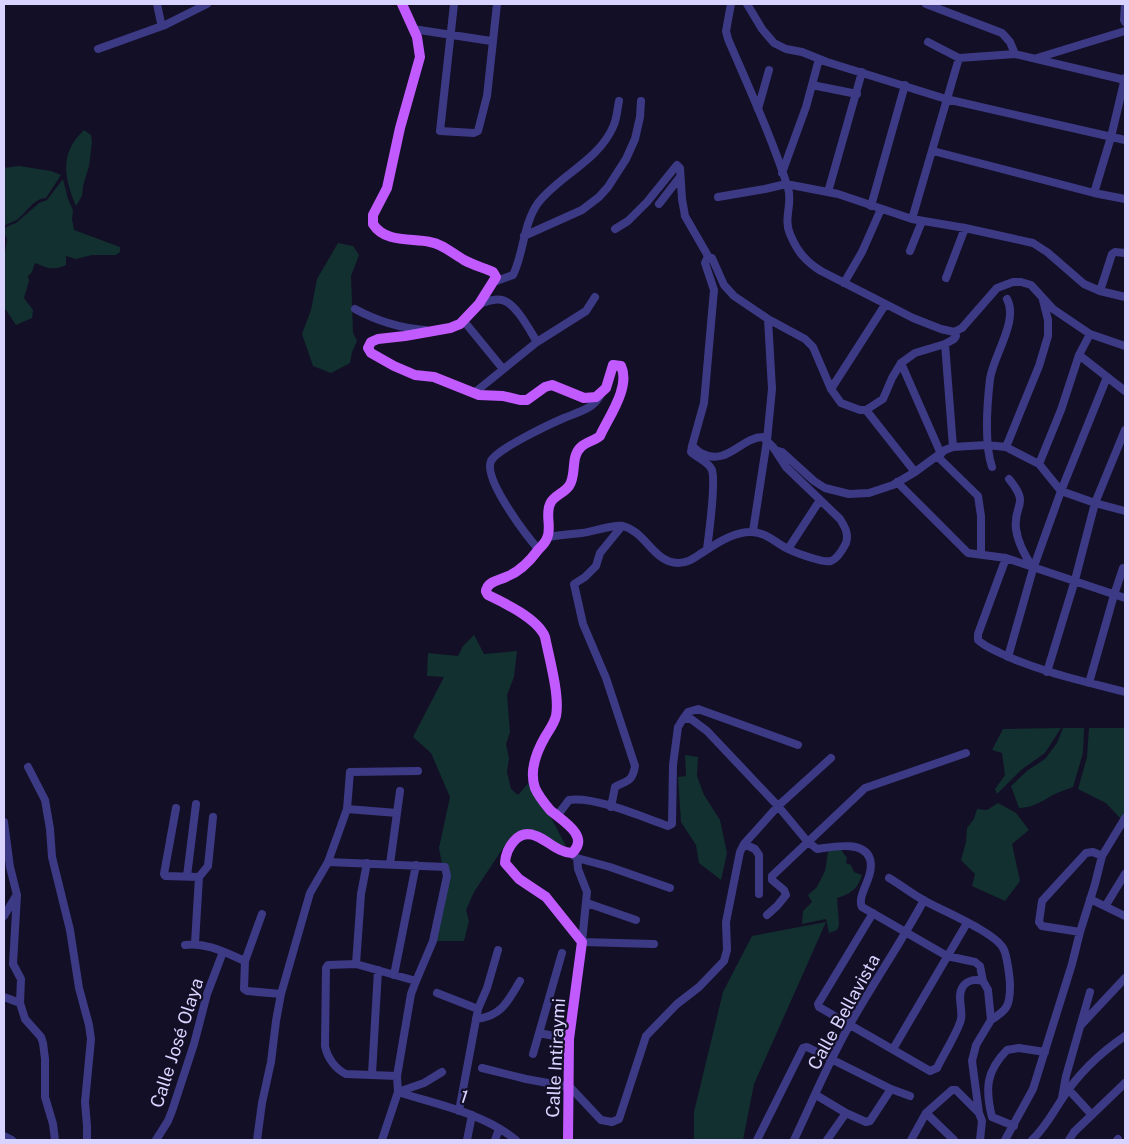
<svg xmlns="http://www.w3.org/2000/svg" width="1129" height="1144" font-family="'Public Sans',sans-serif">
	<rect width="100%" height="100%" fill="#130f26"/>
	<path fill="#12302f" d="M84 130 91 135 92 142 89 166 83 186 82 196 76 206C64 177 59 154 84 130Z
		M19 166 51 171 61 175 46 198C33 199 28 211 18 219 14 222 8 223 4 226L5 205 4 168Z
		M63 179 68 199 73 210 72 219 74 230 120 247V252L116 255H92L76 259 66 256V265C53 271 47 268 35 263L32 272 28 276 29 281 24 298 33 310 32 318 16 325 4 307V260L7 239 4 232 6 227 16 223 39 203 47 200Z
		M338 243 353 246 359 255 351 276 353 333 357 341 352 352 350 363 331 373 313 366 302 334 311 310 317 279Z
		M474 635 484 654 517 651 514 677 507 695 510 732 506 744 509 758 507 772 511 789 518 795 531 780 566 846 557 844 526 831 511 836 474 892 466 910 469 921 464 941H433L445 881 439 848 450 797 431 753 413 737 444 677 427 676 428 653 458 656 463 646Z
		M1061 728 1045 753 1021 770 997 794 995 789 1005 775 1002 753 992 750 1003 729Z
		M1063 728H1084L1083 753 1073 787C1068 789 1062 791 1057 793 1044 799 1035 808 1019 808L1011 786 1028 770 1045 759 1057 743Z
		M1089 728H1125V813L1121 819 1106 803 1078 789 1087 757Z
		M685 755 698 757 697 776 704 795 720 820 727 853 721 880 699 863 696 845 681 822 678 777 686 776Z
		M998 803 1016 813 1029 830 1012 844 1020 881 1005 901 972 886 975 874 961 860 966 842 967 828 974 819 977 809 987 810Z
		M830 849 841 850 847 858 846 863 851 865 854 872 862 875C858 889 850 894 837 898L839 925 837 930 829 933 826 919 802 924 803 911 812 902 808 895 817 887 825 871 828 852Z
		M826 922 754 1084 743 1140H694V1112L723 992 752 936Z"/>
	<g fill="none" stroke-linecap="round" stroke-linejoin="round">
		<path stroke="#3d3a85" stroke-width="8" d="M157 4 161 23 165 25
			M454 4 440 131 474 133 478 131 487 96 497 4
			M747 4 762 29 774 43 786 49 802 52 827 62 946 99 1125 140
			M926 4 1002 33 1010 42 1015 54
			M1125 4 1124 20 1125 22
			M413 29 491 41
			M928 42 959 58
			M98 49 165 25 207 4
			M1037 58 1125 31
			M812 85 857 94
			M758 109 769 70
			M933 151 1094 193 1125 199
			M782 173 806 107 819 59
			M828 192 862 72
			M1094 193 1111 137 1125 78
			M718 197 765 189 786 184 838 194 912 219 965 228 1033 243 1047 252 1084 284 1100 291 1125 297
			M659 204 680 177
			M871 206 905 85
			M912 219 959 58 1015 54 1125 80
			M615 229 628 221 647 202 677 165 680 168 682 199 685 216 708 256
			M524 236 582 210 599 197 608 187 626 159 635 139 640 117 641 101
			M910 251 922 221
			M946 278 965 228
			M494 282 513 275C524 253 523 224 538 203 560 175 598 161 613 127 617 119 617 110 619 101
			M844 283 862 252 881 209
			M1100 291 1112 254 1115 252 1125 253
			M479 304C486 302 494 298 502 300 516 303 530 331 537 342
			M355 309C377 321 400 328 425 330
			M463 320 503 369
			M954 332 962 328 997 288 1013 282H1021L1031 285 1053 309 1090 334 1125 346
			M945 344 953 447
			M1079 355 1125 391
			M901 363 941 454
			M831 389 885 305
			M474 393 537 342 586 311 595 297
			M866 410 915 472
			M692 446 691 452C697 458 709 462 712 470 716 484 709 533 707 549
			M1006 447 1039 366 1048 336V320L1043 300
			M775 450 782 452 814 481 825 488 849 494 869 493 893 485 915 472 945 450 953 447 987 445 1006 447 1039 464 1061 491 1095 503 1125 511
			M937 456 978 496 981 516V554
			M1039 464 1061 410 1079 355 1090 334
			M992 467C984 443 987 405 990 379 993 356 1019 321 1007 299
			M1009 479C1031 506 1013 503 1016 529 1018 544 1025 556 1033 568
			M897 482 968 553 1006 558 1125 598
			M753 531 767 440 772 389 768 319
			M548 537C560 535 571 534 582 533 593 532 613 524 623 526 646 532 654 563 678 563 690 563 696 556 705 551 718 542 735 532 750 532 764 531 776 543 788 549 796 553 823 563 831 561 837 559 843 549 846 543 849 534 845 527 840 519L786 467 773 447 763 437C741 437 727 467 701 453 698 452 695 448 692 446L704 403 714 290 705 263 708 256 712 258 724 285 734 296 768 319 805 339 813 347 831 389 841 403 860 410H866L883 399 892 378 901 363 915 353 945 344 954 339 956 336 954 332 941 329 913 318 821 271C805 261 797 251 790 234 783 219 793 203 788 188 772 138 749 88 728 39L726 31 731 4
			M788 549 820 500
			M539 550C526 535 483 479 491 461 497 449 550 424 564 418 578 412 594 409 601 394
			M1006 558 978 634V640C984 646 992 649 1000 653 1040 672 1083 681 1125 692
			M1008 657 1033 569 1061 491 1107 377
			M1047 672 1075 580 1095 503 1125 430
			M1089 683 1114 595 1123 568
			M683 719 688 712 698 709 798 745
			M28 767 45 800 50 829 52 857 70 930 79 988 89 1025 91 1039 85 1102 87 1126V1140
			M611 807 615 787C627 780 632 783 635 766L606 678 583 624 574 584 585 577 596 566 600 553 622 526
			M176 808 164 874 165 876 199 877 195 943
			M347 809 397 813
			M557 816 569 800C595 796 642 817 668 826L672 824 673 765 678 727 683 719H691L707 731 778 806 807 841 817 849C832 847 864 840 870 859 875 877 856 895 862 907L947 956 975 962 980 966 983 981
			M4 822 10 867 17 895 13 964 21 979 20 1003 25 1019 41 1037 43 1043 45 1059V1097L53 1124 55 1140
			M573 855 577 858 610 867 670 888
			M577 858 578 869 587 892 582 942 654 944
			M328 862 445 867 447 876 433 941 416 981
			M390 864 400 791
			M187 876 196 804
			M199 877 208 866 213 817
			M889 878C901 885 912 894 925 901 943 911 994 932 1003 948 1007 954 1010 979 1010 986 1010 1006 1007 1010 991 1020
			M759 894V855L755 849 744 844 778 806 831 758
			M1090 899 1125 916
			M587 903 636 920
			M1106 905 1125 874
			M873 913 818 1004 819 1007 930 1071 937 1068C942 1057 959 1030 961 1019 963 1009 957 997 962 988 966 980 975 979 983 981L988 990 991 1020 976 1045 972 1061 979 1113 982 1121 980 1140
			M767 915 777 906 786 895 784 890 772 880V876L865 788 966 753
			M4 916 16 896
			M1080 932 1042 926 1039 922 1042 901 1086 853 1093 852 1102 856
			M185 945C206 942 226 953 245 961L244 989 247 991 281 994
			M245 961 262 914
			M356 964 361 894 367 863
			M394 975 416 865
			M437 993 478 1009
			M4 997 20 1003
			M476 1019C502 1016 508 1001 520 981
			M1081 1025 1125 978
			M539 1033 569 1039
			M893 1049 967 923
			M533 1054 562 953
			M482 1068 526 1079 570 1087 601 1120 612 1122 619 1119 646 1036 677 1004 699 987 724 961 727 950 726 922 740 852 744 844
			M372 1074 378 970
			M1069 1090 1092 1115
			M398 1092C438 1105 483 1113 516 1140
			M398 1092 424 1083 442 1072
			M816 1095 846 1113 866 1122 870 1121 891 1089
			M1062 1098 1066 1076 1090 992
			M459 1111 478 1009 487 988 498 950
			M926 1113 954 1140
			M1014 1126 992 1117C985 1089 986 1071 1007 1050L1019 1048 1045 1052
			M4 1136 12 1140
			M156 1140 168 1121 172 1111 194 1044 207 994 223 952
			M257 1140 262 1103 271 1062 276 1021 281 994 310 893 328 862 347 809 350 772 418 771
			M382 1140 398 1092 397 1076 411 994 416 981 356 964 328 965 326 968 325 1046C327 1057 335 1069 346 1074L397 1076
			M467 1140 472 1115
			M495 1140 499 1129
			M757 1140 803 1048 807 1047 891 1089 910 1096
			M794 1140C812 1102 828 1063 849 1026 873 983 901 943 924 900
			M827 1140 846 1113
			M911 1140 926 1113 952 1090H956L979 1113
			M1005 1140 1033 1089 1072 964 1080 932 1095 884 1102 856 1125 818
			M1032 1140C1045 1128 1052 1114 1062 1099 1078 1074 1100 1053 1125 1036
			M1069 1140 1074 1132 1125 1083
			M1117 1140 1118 1139"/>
		<path stroke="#c25bff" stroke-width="10" d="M402 4 417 37 420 57 400 128 387 188 373 215V224C385 243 411 238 430 242 443 244 453 254 464 260 473 265 484 268 493 272L496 277 479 304 460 324 450 328 405 336 378 339 371 342 368 348 371 353 394 366 415 375 434 377 479 395 503 396 520 400H527L545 387 552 385 584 398 596 397 606 388 613 365 621 366C631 387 608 418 600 436 594 441 586 442 581 447 570 457 577 475 569 486 563 494 553 496 550 504 545 515 552 528 547 538 546 542 541 547 538 550 530 561 519 572 506 577 500 580 490 581 487 588 485 591 486 592 488 595 505 603 538 619 545 637 549 657 560 696 556 716 554 724 549 730 545 737 537 751 529 771 535 788 538 795 545 804 550 810 561 820 591 836 572 853 557 852 549 841 536 836 518 828 506 848 505 863L519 879 546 897 582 942 569 1039 568 1140"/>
	</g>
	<g text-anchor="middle" stroke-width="4.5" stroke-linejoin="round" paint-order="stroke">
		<g font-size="18" fill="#d9d4ff" stroke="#130f26">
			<text transform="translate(844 1012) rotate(-61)" y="6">Calle Bellavista</text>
			<text transform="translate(177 1043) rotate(-72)" y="6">Calle José Olaya</text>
			<text transform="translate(556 1058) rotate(-87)" y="6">Calle Intiraymi</text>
			<text transform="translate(464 1097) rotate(18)" y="6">1</text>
		</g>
	</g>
	<rect width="1129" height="1144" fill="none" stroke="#d9d4ff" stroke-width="10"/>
</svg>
